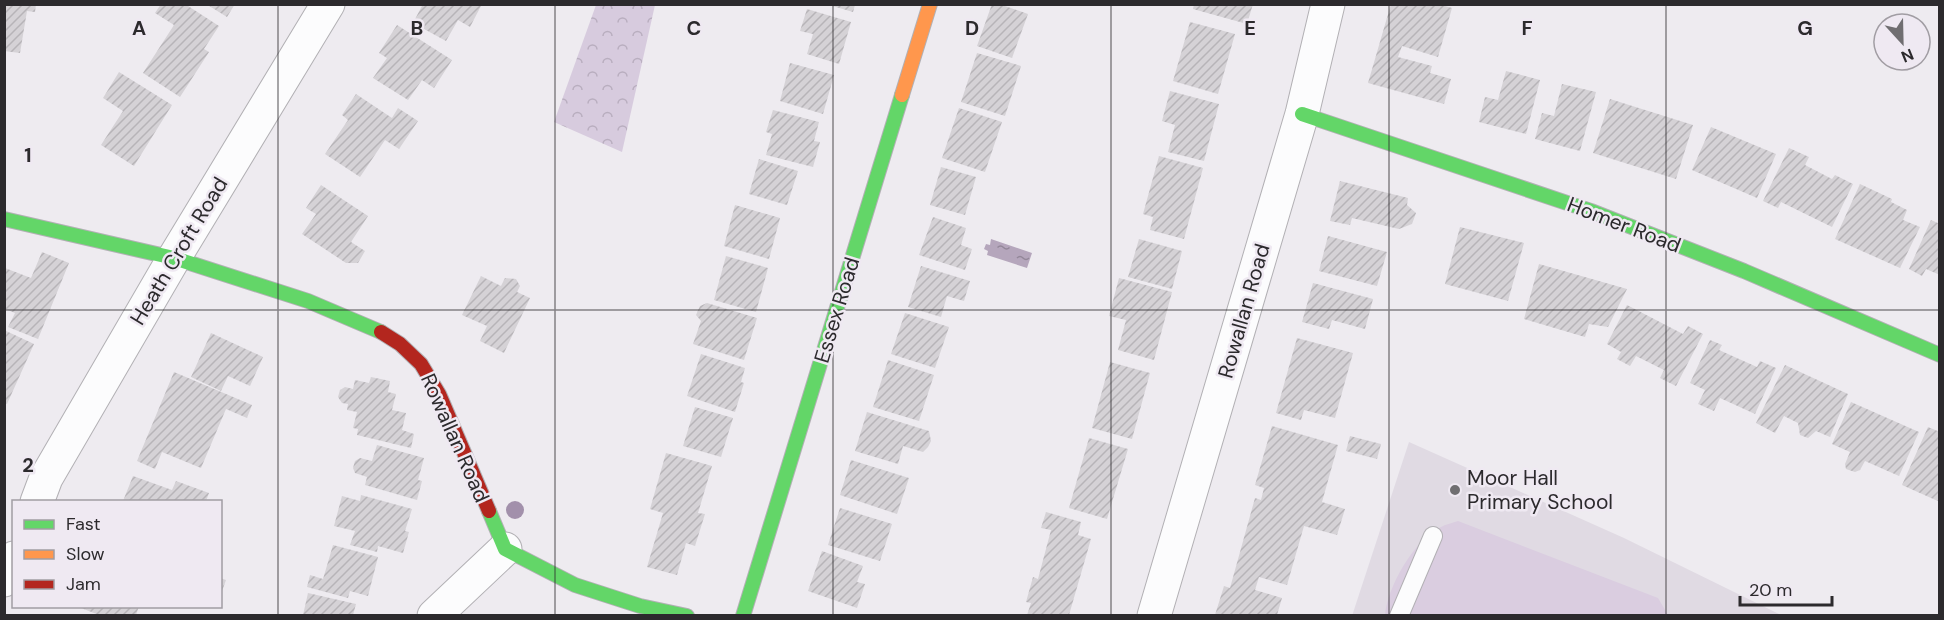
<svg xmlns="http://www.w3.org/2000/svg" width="1944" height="620" font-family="'DM Sans',sans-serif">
	<defs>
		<pattern id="forest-crowns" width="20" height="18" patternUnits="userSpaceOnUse" patternTransform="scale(1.5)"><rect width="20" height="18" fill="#d7cbde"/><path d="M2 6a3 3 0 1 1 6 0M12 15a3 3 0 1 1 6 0" fill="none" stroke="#b9aebf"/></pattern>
		<pattern id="water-ripples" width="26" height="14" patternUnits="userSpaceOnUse" patternTransform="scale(1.5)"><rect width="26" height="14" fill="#b5a6bc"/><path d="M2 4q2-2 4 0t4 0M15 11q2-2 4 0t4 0" fill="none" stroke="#938799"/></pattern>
		<pattern id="building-hatch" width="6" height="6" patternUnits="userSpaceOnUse" patternTransform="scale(1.5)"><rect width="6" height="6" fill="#d5d2d6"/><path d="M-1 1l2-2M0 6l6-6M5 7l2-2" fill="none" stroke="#b7b4b8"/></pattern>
	</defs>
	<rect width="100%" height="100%" fill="#eeebf0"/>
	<path fill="#e0dae3" d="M1409 442 1624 538 1781 615 1352 616Z"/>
	<path fill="url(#forest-crowns)" d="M596 5H655L622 152 554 122Z"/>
	<path fill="#dacde0" d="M1458 521 1658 598 1668 615 1385 616C1387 587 1414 540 1441 527 1446 524 1453 523 1458 521Z"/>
	<path fill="url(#water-ripples)" d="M991 239 1032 253 1027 268 987 255 988 251 984 249 986 244 990 245Z"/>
	<path fill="url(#building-hatch)" d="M4 4H36L35 12 27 11 20 53 4 51Z
		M161 4H185L219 26 204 49 209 52 180 97 143 73 174 25 155 13Z
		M206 4H235L227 17Z
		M423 4H482L470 27 458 20 446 41 413 23Z
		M992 4H999L1028 14 1012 58 977 46Z
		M1194 4H1253L1247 24 1193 9Z
		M1391 4H1438L1452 8 1438 57 1402 46 1398 57 1432 66 1430 73 1451 79 1444 104 1368 83Z
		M829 5H855L853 12Z
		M807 9 851 22 839 64 807 54 813 34 800 31Z
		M1190 22 1235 34 1218 94 1173 81Z
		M397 25 452 60 434 88 422 80 408 100 373 78 387 58 379 53Z
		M977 53 1021 66 1005 116 961 102Z
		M790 63 834 75 823 114 780 101Z
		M1506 71 1540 80 1526 134 1479 122 1485 97 1498 100Z
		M119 72 172 105 134 166 101 145 123 111 103 98Z
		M1562 84 1596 92 1580 151 1535 139 1542 113 1554 116Z
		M1170 91 1219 104 1204 161 1168 152 1175 125 1162 121Z
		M356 94 392 118 398 108 418 121 399 149 385 140 360 177 325 154 348 120 342 115Z
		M1610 99 1693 125 1676 179 1593 153Z
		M959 108 1002 122 985 172 942 158Z
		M773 110 819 122 814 141 820 142 813 167 766 155 772 134 766 132Z
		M1711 127 1776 154 1757 198 1692 170Z
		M1789 148 1809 157 1805 165 1832 179 1835 175 1853 184 1832 227 1781 202 1778 208 1763 201Z
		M1159 156 1203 168 1184 239 1150 230 1153 217 1143 214Z
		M759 159 798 171 787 205 749 194Z
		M941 167 976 177 965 215 930 205Z
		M1340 181 1408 198 1407 205 1416 213 1412 224 1399 229 1352 218 1350 225 1330 221Z
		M1860 184 1892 199 1891 202 1907 210 1903 220 1920 227 1900 268 1835 239Z
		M321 185 368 216 351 242 365 251 358 263H346L302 234 316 214 306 208Z
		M735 205 780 218 769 259 724 246Z
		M933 217 966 228 961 245 972 249 965 270 919 255Z
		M1931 220 1940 224V275L1926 269 1922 276 1909 269Z
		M1460 227 1524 243 1508 301 1445 284Z
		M1328 236 1387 252 1377 286 1319 271Z
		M1139 239 1182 251 1172 289 1128 277Z
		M42 252 69 263 38 339 8 327 15 313 5 309V268L31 278Z
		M726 256 768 268 756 312 714 300Z
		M1539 264 1627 289 1608 327 1589 324 1585 337 1524 319Z
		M921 266 970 281 964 301 947 296 941 317 908 307Z
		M481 276 501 286 505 278 516 279 520 286 517 292 530 298 504 353 480 341 487 326 462 315Z
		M1119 278 1172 292 1154 360 1118 350 1126 320 1109 316Z
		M1313 283 1373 299 1365 329 1332 320 1329 329 1302 322Z
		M707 303 757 318 744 360 693 344 701 321 696 315 700 306Z
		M1627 305 1683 334 1688 326 1703 334 1676 386 1660 378 1664 370 1636 356 1630 366 1617 359 1621 352 1607 344Z
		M905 313 949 327 935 368 891 354Z
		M4 330 34 344 7 404 4 403Z
		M211 333 263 357 250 386 228 376 221 391 191 377Z
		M1297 338 1353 353 1335 418 1304 410 1301 420 1276 413Z
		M1710 340 1722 345 1719 350 1757 367 1760 361 1776 368 1755 414 1720 398 1714 411 1698 404 1705 390 1690 383Z
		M701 354 745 368 741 382 744 383 735 412 687 396Z
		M888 360 934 375 919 421 873 407Z
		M1110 362 1150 373 1132 439 1092 428Z
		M1785 365 1848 394 1830 437 1816 431 1808 438 1800 435 1798 423 1784 416 1775 433 1756 423Z
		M174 372 252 405 247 418 226 409 201 468 162 452 155 469 137 461Z
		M371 377 390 381 388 392 396 394 392 410 406 413 402 430 414 434 411 448 357 435 358 429 353 428 357 412 347 410 348 404 342 403 338 397 340 390 345 387 353 389 355 380 369 383Z
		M1851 402 1919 432 1899 476 1865 461 1860 470 1855 472 1846 469 1845 464 1850 452 1832 444Z
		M695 407 733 418 721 457 683 446Z
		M867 412 929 431 931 441 928 447 923 452 903 446 898 464 855 451Z
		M1272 426 1338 445 1322 502 1345 509 1337 535 1304 526 1287 585 1259 577 1255 590 1282 598 1277 615H1215L1224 586 1230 588 1255 498 1261 500 1264 488 1255 485Z
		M1928 427 1940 432V502L1902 485Z
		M1350 436 1381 444 1377 459 1346 451Z
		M1089 438 1128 449 1107 519 1069 508Z
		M377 445 424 458 418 480 422 481 417 500 365 485 367 477 355 473 353 468 355 461 360 458 372 461Z
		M666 453 712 466 698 513 705 514 695 546 686 543 677 575 647 567 663 513 650 509Z
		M851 460 909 478 897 514 840 495Z
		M133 476 172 490 176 481 209 493 206 501H123Z
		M361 495 412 509 405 531 409 532 403 553 378 546 377 552 350 545 355 531 334 526 342 496 360 501Z
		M840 508 892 524 880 561 828 545Z
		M1046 512 1081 522 1078 535 1091 539 1069 615H1027L1031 603 1026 602 1033 577 1038 579 1051 530 1041 528Z
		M333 545 378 557 368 596 350 591 348 598 307 587 310 575 323 579Z
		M822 551 863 566 857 582 865 584 857 608 808 591Z
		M220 578 226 580 221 594H220Z
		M308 593 356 604 353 615H303Z
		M76 606H139L136 615H99Z"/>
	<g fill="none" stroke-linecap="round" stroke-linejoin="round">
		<defs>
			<path id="lane" d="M1399 616 1433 536"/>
			<path id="street" d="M37 502 46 478 174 258 328 4
				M4 580 14 558
				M434 616 505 549
				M1154 616 1302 114 1328 4"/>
			<path id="fast" d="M1302 114 1591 211 1744 271 1940 355
				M4 219 174 258 308 301 381 332
				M489 511 505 549 575 585 640 606 687 616
				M743 616 902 95"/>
			<path id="slow" d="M902 95 930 4"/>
			<path id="jam" d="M381 332 400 344 421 364 439 394 489 511"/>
		</defs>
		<use href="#lane" stroke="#b2b0b4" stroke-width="20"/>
		<use href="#street" stroke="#b2b0b4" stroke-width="35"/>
		<use href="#fast" stroke="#b2b0b4" stroke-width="16"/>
		<use href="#slow" stroke="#b2b0b4" stroke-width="16"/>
		<use href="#jam" stroke="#b2b0b4" stroke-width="16"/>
		<use href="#lane" stroke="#fcfcfd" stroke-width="18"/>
		<use href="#street" stroke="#fcfcfd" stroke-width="33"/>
		<use href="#fast" stroke="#63d668" stroke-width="14"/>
		<use href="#slow" stroke="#ff974d" stroke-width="14"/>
		<use href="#jam" stroke="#b3261e" stroke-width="14"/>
	</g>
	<circle fill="#a290ab" cx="515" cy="510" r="9"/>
	<path fill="none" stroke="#2c2a2d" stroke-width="1.5" stroke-opacity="0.55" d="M278 4V616M555 4V616M833 4V616M1111 4V616M1389 4V616M1666 4V616M4 310H1940"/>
	<circle fill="#706e71" stroke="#efe9f2" stroke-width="2" cx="1455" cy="490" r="6"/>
	<g text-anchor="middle" stroke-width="5" stroke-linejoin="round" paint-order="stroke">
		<g font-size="21" fill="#2c2a2d" stroke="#efe9f2">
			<text transform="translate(1624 225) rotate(21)" y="7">Homer Road</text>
			<text transform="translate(179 251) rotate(-59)" y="7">Heath Croft Road</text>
			<text transform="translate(837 310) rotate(-73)" y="7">Essex Road</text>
			<text transform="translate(1244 311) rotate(-74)" y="7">Rowallan Road</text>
			<text transform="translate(455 438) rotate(66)" y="7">Rowallan Road</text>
		</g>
		<g font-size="21" fill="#2c2a2d" stroke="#efe9f2" text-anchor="start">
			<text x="1467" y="485">Moor Hall<tspan x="1467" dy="24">Primary School</tspan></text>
		</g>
	</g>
	<g font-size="20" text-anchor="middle" font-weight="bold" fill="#2c2a2d" stroke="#efe9f2" stroke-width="5" stroke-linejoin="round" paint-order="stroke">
		<text x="139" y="35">A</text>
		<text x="417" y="35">B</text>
		<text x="694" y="35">C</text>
		<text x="972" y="35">D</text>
		<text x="1250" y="35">E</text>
		<text x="1527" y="35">F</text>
		<text x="1805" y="35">G</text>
		<text x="28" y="162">1</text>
		<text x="28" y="472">2</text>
	</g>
	<rect width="1944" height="620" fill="none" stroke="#2c2a2d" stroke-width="12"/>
	<rect x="12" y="500" width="210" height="108" fill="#efe9f2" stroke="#a19da3" stroke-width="1.5"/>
	<rect x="24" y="520" width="30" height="9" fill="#63d668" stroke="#a19da3" stroke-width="1.5"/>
	<text x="66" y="530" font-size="18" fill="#2c2a2d">Fast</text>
	<rect x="24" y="550" width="30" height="9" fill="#ff974d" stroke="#a19da3" stroke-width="1.5"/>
	<text x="66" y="560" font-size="18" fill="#2c2a2d">Slow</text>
	<rect x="24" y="580" width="30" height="9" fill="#b3261e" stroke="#a19da3" stroke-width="1.5"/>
	<text x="66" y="590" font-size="18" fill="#2c2a2d">Jam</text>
	<g transform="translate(1902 42) rotate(158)"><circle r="28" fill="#efe9f2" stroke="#a19da3" stroke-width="1.5"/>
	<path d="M0-4.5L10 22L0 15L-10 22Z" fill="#706e71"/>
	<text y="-9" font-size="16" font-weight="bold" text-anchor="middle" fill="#2c2a2d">N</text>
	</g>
	<path d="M1740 596v9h92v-9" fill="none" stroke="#2c2a2d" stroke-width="3"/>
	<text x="1749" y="596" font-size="18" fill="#2c2a2d" stroke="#efe9f2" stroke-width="4.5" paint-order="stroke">20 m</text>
</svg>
